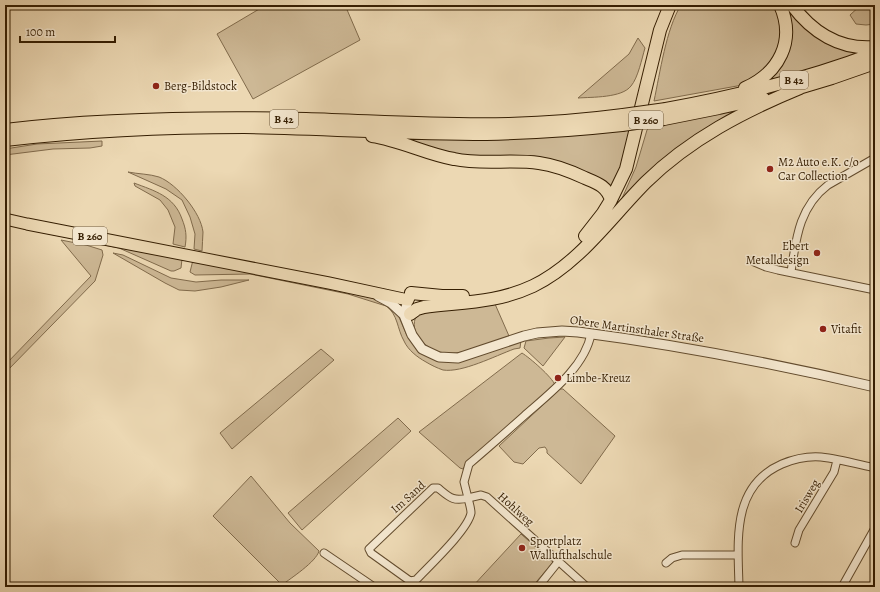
<svg xmlns="http://www.w3.org/2000/svg" width="880" height="592" font-family="Alegreya,serif">
	<rect width="100%" height="100%" fill="#ecd8b3"/>
	<filter id="stains"><feTurbulence type="fractalNoise" baseFrequency=".005" numOctaves="4"/><feColorMatrix values="0 0 0 0 .2 0 0 0 0 .09 0 0 0 0 .02 0 0 0 .5 -.17"/></filter>
	<radialGradient id="worn" r=".72"><stop offset=".6" stop-color="#630" stop-opacity="0"/><stop offset="1" stop-color="#630" stop-opacity=".3"/></radialGradient>
	<path fill="#cdb895" stroke="#816b4c" d="M266 5H345L360 40 253 99 217 34Z
		M681 5H778L784 20 776 59 748 84 654 101C660 73 666 29 681 5Z
		M784 5 806 25 872 49 777 80 763 81 776 69Z
		M861 5H875V24L866 25 856 24 850 15Z
		M638 38 645 48C642 58 638 78 631 86 622 98 592 97 578 98L629 54Z
		M747 105 745 109 619 205 636 167 647 130 652 124Z
		M636 128 612 192 579 172 457 157 383 135Z
		M102 141V146L90 148 53 149 5 155V149L37 144Z
		M128 172C138 174 150 174 159 177 177 184 201 213 203 232 203 238 202 245 202 251L194 249 195 234 190 217 182 200 166 189Z
		M134 183C155 191 174 196 182 219 186 229 187 236 185 247L173 244 175 227 168 210 160 200 135 186Z
		M20 228 182 259 181 268 174 271H171L119 248Z
		M61 240 86 245 102 250 103 255 95 281 5 373V365L91 276Z
		M113 253 123 255 171 278 196 282 221 280H249L221 287 195 291 179 290 165 283Z
		M193 260 370 297 379 300 396 310 407 336 414 344 435 359 521 340 520 348 514 349C495 356 462 373 443 370 437 368 431 365 426 362 417 357 408 350 404 341 397 329 398 314 386 306L348 294 250 274 195 275 190 272Z
		M495 304 509 336C481 346 440 369 418 336 413 329 413 320 418 313 444 309 469 309 495 304Z
		M565 337 543 366 524 348 526 341 549 338Z
		M321 349 334 360 232 449 220 433Z
		M522 353C530 358 552 377 555 385L466 464 463 469 460 468 419 432Z
		M560 389H563L615 436 581 484 547 453V450L545 447 539 448 523 464 514 462 499 446Z
		M398 418 411 431 302 530 288 513Z
		M251 476 290 523 319 551C316 562 291 578 282 585L213 516Z
		M521 534 553 562 532 587H472Z"/>
	<g fill="none" stroke-linecap="round" stroke-linejoin="round">
		<defs>
			<path id="minor" d="M752 261 766 267 778 270 875 290
				M791 272C796 239 799 207 828 185L875 158
				M433 488H438C449 497 453 502 468 498 469 503 471 508 471 513 468 530 428 567 416 580L410 581 371 553 369 549Z
				M795 543 799 530 834 472 837 460
				M324 553 374 587
				M666 563 672 558 682 555H738
				M538 587 558 562
				M587 587 487 497 481 495 468 498 464 482 469 464C488 448 506 432 524 416 549 394 585 367 591 334
				M739 587C738 541 731 486 782 464 794 459 808 456 821 457 839 459 857 464 875 468
				M842 587 875 528"/>
			<path id="tertiary" d="M378 296 391 303 404 315
				M408 300 404 315 412 335 422 349 439 357 458 358 524 336 537 333 562 331 578 332C678 345 777 364 875 387"/>
			<path id="primary" d="M5 219 27 224 329 283 408 300 411 293"/>
			<path id="trunk" d="M792 5C812 32 840 50 875 47
				M745 88C779 73 796 41 780 5
				M792 90 832 78 875 63
				M666 109C737 96 807 79 875 53
				M664 119 719 108 763 98
				M5 130C105 118 206 117 306 119 374 121 441 126 509 124 547 123 585 120 623 115
				M372 136C400 140 426 154 454 159 482 165 511 159 539 163 555 165 570 171 585 178 597 183 607 186 611 200
				M5 140C84 131 164 127 244 127 324 128 405 134 486 134 531 133 576 130 622 125
				M585 236 603 213 611 200 626 169 660 30 670 5
				M411 293 442 296H463
				M410 314 417 309 424 307C462 302 497 303 533 286 579 264 611 217 646 182 690 139 744 111 800 88"/>
		</defs>
		<use href="#minor" stroke="#634c2e" stroke-width="9"/>
		<use href="#tertiary" stroke="#634c2e" stroke-width="11"/>
		<use href="#primary" stroke="#351e02" stroke-width="13"/>
		<use href="#trunk" stroke="#351e02" stroke-width="14"/>
		<use href="#minor" stroke="#f3e6ce" stroke-width="7"/>
		<use href="#tertiary" stroke="#f3e6ce" stroke-width="9"/>
		<use href="#primary" stroke="#ecd8b3" stroke-width="11"/>
		<use href="#trunk" stroke="#ecd8b3" stroke-width="12"/>
		<defs>
			<path id="trunk-bridge" d="M623 115 666 109
				M622 125 664 119"/>
		</defs>
		<use href="#trunk-bridge" stroke="#351e02" stroke-width="14" stroke-linecap="butt"/>
		<use href="#trunk-bridge" stroke="#ecd8b3" stroke-width="12"/>
	</g>
	<g fill="#8f2418" stroke="#f3e6ce" stroke-width="1.5">
		<circle cx="156" cy="86" r="4"/>
		<circle cx="770" cy="169" r="4"/>
		<circle cx="817" cy="253" r="4"/>
		<circle cx="823" cy="329" r="4"/>
		<circle cx="558" cy="378" r="4"/>
		<circle cx="522" cy="548" r="4"/>
	</g>
	<g text-anchor="middle" stroke-width="3" stroke-linejoin="round" paint-order="stroke">
		<g fill="#f3e6ce" stroke="#6e5a3f" stroke-width="1">
			<rect x="780" y="71" width="28" height="18" rx="3"/>
			<rect x="270" y="110" width="28" height="18" rx="3"/>
			<rect x="629" y="111" width="34" height="18" rx="3"/>
			<rect x="73" y="227" width="34" height="18" rx="3"/>
		</g>
		<g font-size="11" font-weight="bold" fill="#351e02">
			<text x="794" y="84">B 42</text>
			<text x="284" y="123">B 42</text>
			<text x="646" y="124">B 260</text>
			<text x="90" y="240">B 260</text>
		</g>
		<g font-size="12" fill="#351e02" stroke="#f3e6ce" text-anchor="start">
			<text x="164" y="90">Berg-Bildstock</text>
			<text x="778" y="166">M2 Auto e.K. c/o<tspan x="778" dy="14">Car Collection</tspan></text>
			<text x="809" y="250" text-anchor="end">Ebert<tspan x="809" dy="14">Metalldesign</tspan></text>
			<text x="831" y="333">Vitafit</text>
			<text x="566" y="382">Limbe-Kreuz</text>
			<text x="530" y="545">Sportplatz<tspan x="530" dy="14">Wallufthalschule</tspan></text>
		</g>
		<g font-size="12" fill="#351e02" stroke="#f3e6ce">
			<text transform="translate(637 329) rotate(8)" y="4">Obere Martinsthaler Straße</text>
			<text transform="translate(807 496) rotate(-59)" y="4">Irisweg</text>
			<text transform="translate(408 497) rotate(-42)" y="4">Im Sand</text>
			<text transform="translate(516 509) rotate(42)" y="4">Hohlweg</text>
		</g>
	</g>
	<rect width="880" height="592" fill="none" stroke="#ecd8b3" stroke-width="20"/>
	<rect x="6" y="6" width="868" height="580" fill="none" stroke="#351e02" stroke-width="2"/>
	<rect x="10" y="10" width="860" height="572" fill="none" stroke="#351e02"/>
	<path d="M20 36v6h95v-6" fill="none" stroke="#351e02" stroke-width="2"/>
	<text x="26" y="36" font-size="12" fill="#351e02" stroke="#f3e6ce" stroke-width="3" paint-order="stroke">100 m</text>
	<rect width="100%" height="100%" filter="url(#stains)"/>
	<rect width="100%" height="100%" fill="url(#worn)"/>
</svg>
